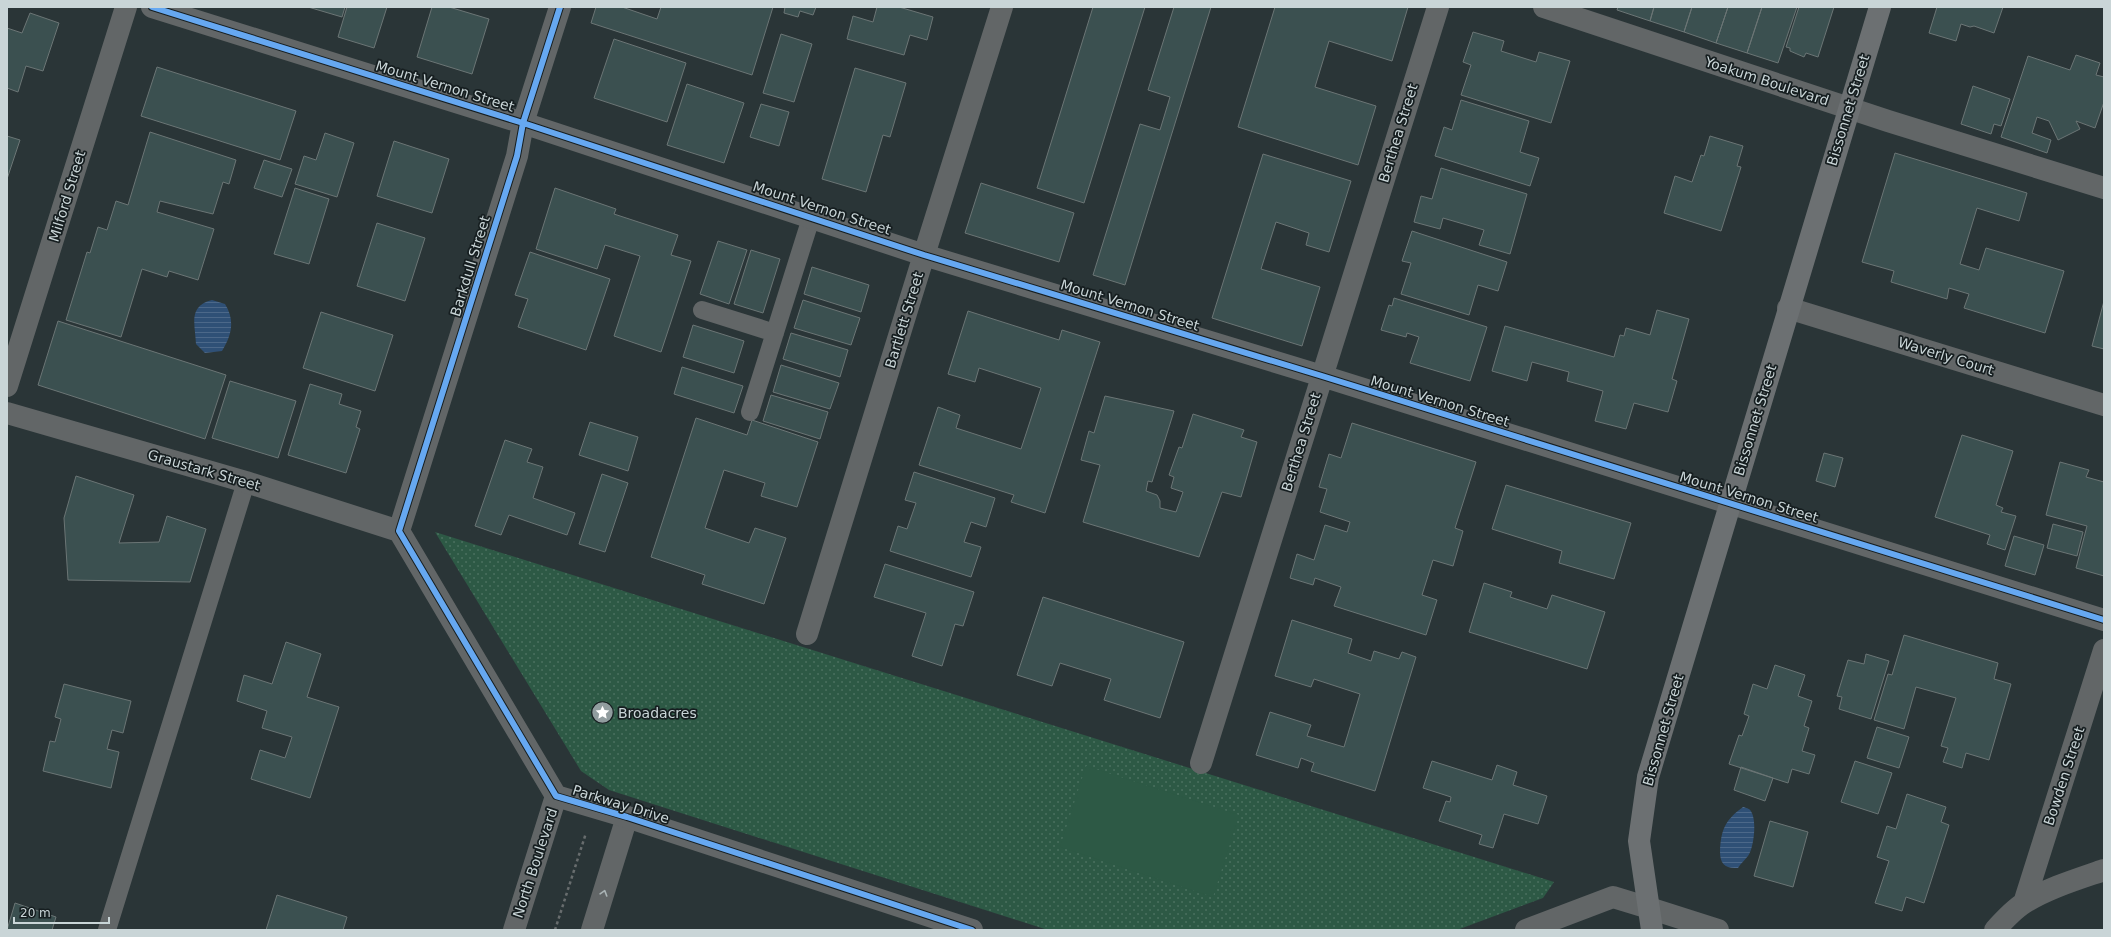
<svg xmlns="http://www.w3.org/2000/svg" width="2111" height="937" font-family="'DejaVu Sans',sans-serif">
	<defs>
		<pattern id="grass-dots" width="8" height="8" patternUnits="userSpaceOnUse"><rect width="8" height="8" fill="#2d5945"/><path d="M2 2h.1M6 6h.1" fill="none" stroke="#4a705f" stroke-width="1.8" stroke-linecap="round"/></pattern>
		<pattern id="water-rules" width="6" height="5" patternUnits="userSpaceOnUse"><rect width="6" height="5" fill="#2f5076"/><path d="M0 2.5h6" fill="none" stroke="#4c6889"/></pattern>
	</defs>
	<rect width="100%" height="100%" fill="#2a3537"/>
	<path fill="url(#grass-dots)" d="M435 532 1554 882 1543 898 1457 930H1048L609 790 581 771Z"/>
	<path fill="#2d5945" d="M1086 766 1239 815 1213 897 1060 847Z"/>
	<path fill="url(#water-rules)" d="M212 300 225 304C235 320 232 335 222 351L205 353 196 344C195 324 188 306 212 300Z
		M1743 807C1744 807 1749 809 1749 809 1758 816 1754 848 1748 856 1745 860 1741 863 1738 868 1725 869 1720 864 1720 851 1721 830 1725 820 1743 807Z"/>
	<path fill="#3b5050" stroke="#6b7575" d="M308 7H345L342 17Z
		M347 7H387L374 48 338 37Z
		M432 7H449L489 19 472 74 417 57Z
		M596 7H622L657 19 661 7H773L752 75 591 23Z
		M785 7H816L813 15 800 11 798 17 784 13Z
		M877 7H899L933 17 927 40 910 35 904 55 847 39 853 16 873 22Z
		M1093 7H1145L1084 203 1037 188Z
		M1174 7H1211L1125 285 1093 275 1140 124 1160 130 1170 97 1148 90Z
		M1275 7H1408L1392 61 1329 41 1315 87 1376 106 1358 165 1238 127Z
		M1618 7H1654L1650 21 1617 10Z
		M1654 7H1692L1684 32 1650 21Z
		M1692 7H1728L1716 43 1684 32Z
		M1728 7H1762L1747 53 1716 43Z
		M1762 7H1797L1778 63 1747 53Z
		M1799 7H1834L1818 57 1806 53 1804 57 1790 51V48L1786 47Z
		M1937 7H2003L1994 33 1974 26 1970 27 1961 24 1956 41 1929 33Z
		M30 13 59 23 43 71 26 66 18 92 7 88V28L22 33Z
		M1473 32 1504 41 1501 51 1536 62 1539 52 1570 61 1551 123 1461 95 1471 65 1463 62Z
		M781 34 812 44 794 102 763 93Z
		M614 39 686 63 667 122 594 98Z
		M2076 55 2100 63 2096 75 2104 77V102L2095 128 2076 121 2080 129 2058 140 2049 121 2037 117 2032 133 2051 140 2047 153 2001 137 2028 56 2070 70Z
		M157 67 296 111 280 160 141 116Z
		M855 68 906 83 890 137 883 135 866 192 822 179Z
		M687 84 744 103 724 163 667 145Z
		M1973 86 2010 99 2001 126 1994 124 1991 134 1961 124Z
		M1461 100 1529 121 1520 152 1539 158 1530 186 1435 156 1444 127 1452 130Z
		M761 104 789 112 779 146 750 137Z
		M150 132 236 160 229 184 223 182 213 214 160 201 157 212 214 229 198 280 169 271 167 277 142 269 121 337 66 320 87 252 90 253 98 227 107 230 116 201 128 205Z
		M325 133 354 143 337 197 295 184 304 156 316 160Z
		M7 136 20 140 7 179Z
		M1710 136 1743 146 1737 166 1741 167 1721 231 1664 213 1675 176 1692 182 1701 155 1704 156Z
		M394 141 449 159 432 213 377 196Z
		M1895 153 2027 193 2019 221 1977 208 1960 264 1979 270 1986 248 2064 271 2045 333 1964 308 1969 294 1949 288 1947 299 1891 282 1894 271 1862 262Z
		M1263 154 1351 181 1329 252 1306 245 1309 233 1276 222 1261 269 1320 287 1302 346 1212 318Z
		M264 160 292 169 282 197 254 188Z
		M1441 168 1527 194 1510 254 1479 245 1484 230 1443 218 1440 229 1414 222 1421 196 1432 199Z
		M981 183 1074 213 1059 262 965 233Z
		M295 188 329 199 309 264 274 254Z
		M555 188 616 209 614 214 678 235 671 255 691 261 661 352 614 336 640 256 605 245 597 269 536 249Z
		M377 223 425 238 405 301 357 286Z
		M1412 231 1507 262 1498 291 1478 285 1469 315 1401 294 1411 263 1402 261Z
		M718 241 747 250 729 304 700 294Z
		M751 250 780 259 763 313 734 304Z
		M530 252 610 279 586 350 518 327 528 299 515 295Z
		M812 267 869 285 861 312 804 294Z
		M1394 298 1487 327 1470 381 1410 363 1419 337 1407 333 1406 337 1381 330 1389 305 1392 306Z
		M803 300 860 318 851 345 794 328Z
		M2104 301V349L2092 346Z
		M1657 310 1689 319 1672 379 1677 381 1668 412 1634 403 1626 429 1595 421 1603 391 1567 381 1569 372 1532 362 1527 381 1492 371 1505 326 1614 357 1620 335 1624 336 1626 328 1650 335Z
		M968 311 1059 340 1062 330 1100 342 1045 513 1011 502 1014 495 919 465 938 407 960 415 956 428 1021 449 1041 388 979 368 975 382 948 374Z
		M321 312 393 335 375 391 303 368Z
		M58 321 226 375 205 439 38 385Z
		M693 325 744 341 734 373 683 357Z
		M791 333 848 350 840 377 783 359Z
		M781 365 839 383 830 409 773 392Z
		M682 367 743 386 734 413 674 394Z
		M230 381 296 401 278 458 212 438Z
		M310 384 342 394 339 404 361 411 356 427 360 429 346 473 288 455Z
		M771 395 828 412 820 439 763 421Z
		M1105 396 1174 411 1152 482 1148 481 1146 491 1157 495 1160 501V508L1176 512 1183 492 1171 488 1174 477 1169 475 1179 447 1182 448 1193 414 1244 430 1241 437 1257 442 1241 497 1222 492 1199 557 1083 522 1100 465 1081 460 1089 431 1094 433Z
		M696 418 747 435 752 420 818 442 797 507 761 496 765 483 724 470 705 528 749 543 755 528 786 538 764 604 702 584 705 575 651 557Z
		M590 422 638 437 628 471 579 455Z
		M1352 423 1476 462 1455 528 1463 531 1453 566 1433 560 1422 595 1437 600 1426 635 1334 606 1341 587 1315 578 1313 585 1290 578 1297 554 1314 560 1325 525 1347 532 1350 522 1320 512 1327 489 1319 487 1329 454 1341 458Z
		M1962 435 2013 451 1996 505 2003 508 2001 512 2016 516 2005 550 1987 544 1990 535 1935 517Z
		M505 440 532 449 527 462 543 467 533 498 575 513 567 535 509 515 501 535 475 526Z
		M1824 453 1843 458 1835 487 1816 481Z
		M2060 462 2089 470 2086 477 2104 482V576L2076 568 2087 526 2046 515Z
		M914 472 995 498 986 527 971 522 964 542 981 547 971 577 890 551 898 526 907 529 916 503 905 500Z
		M602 474 628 483 605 552 579 544Z
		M76 476 134 495 119 543 159 542 167 516 206 529 190 582 68 580 64 518Z
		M1506 485 1631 523 1614 579 1559 563 1562 551 1492 529Z
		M2053 524 2083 532 2077 556 2047 548Z
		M2014 536 2044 545 2035 575 2005 566Z
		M885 564 974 592 963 626 955 624 942 666 912 656 926 613 874 597Z
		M1484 583 1512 592 1510 597 1547 609 1552 595 1605 612 1587 669 1469 632Z
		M1043 597 1184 642 1160 718 1104 700 1111 679 1060 663 1052 686 1017 675Z
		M1292 620 1352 639 1348 653 1371 661 1374 651 1399 659 1402 652 1416 657 1375 791 1311 771 1314 763 1301 758 1298 768 1256 755 1270 712 1311 725 1307 736 1344 747 1360 694 1314 679 1311 687 1275 676Z
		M1904 635 1998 663 1994 679 2011 684 1989 760 1966 753 1962 768 1943 762 1948 748 1941 746 1956 698 1916 687 1904 729 1874 720 1888 674 1892 675Z
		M286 642 321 654 307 697 339 707 310 798 251 779 260 750 285 758 292 737 262 728 267 711 237 701 244 675 272 684Z
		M1866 654 1889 661 1871 719 1839 709 1842 697 1837 696 1848 660 1864 664Z
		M1775 665 1805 675 1798 696 1812 701 1804 726 1809 728 1802 751 1815 755 1809 774 1792 769 1788 783 1729 764 1739 735 1742 736 1749 716 1744 714 1753 684 1767 689Z
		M64 684 131 701 123 733 112 730 107 749 119 752 111 788 43 771 50 741 55 742 61 719 55 717Z
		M1877 727 1909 737 1899 768 1867 758Z
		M1432 761 1492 780 1497 765 1517 772 1513 785 1547 796 1538 824 1504 814 1493 848 1479 844 1482 835 1439 821 1446 801 1450 802 1451 797 1423 788Z
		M1855 761 1892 773 1878 814 1841 802Z
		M1741 767 1773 778 1765 801 1734 790Z
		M1907 794 1946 807 1941 822 1949 825 1924 903 1906 897 1902 911 1875 903 1889 861 1877 857 1887 826 1896 829Z
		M1770 821 1808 832 1793 887 1754 876Z
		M277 895 347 917 343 930H266Z
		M15 903 56 917 52 930H7Z"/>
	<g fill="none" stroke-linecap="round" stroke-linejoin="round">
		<path stroke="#686d6e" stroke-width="2.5" stroke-dasharray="3 3" stroke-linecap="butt" d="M555 930 586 833"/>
		<path stroke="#626667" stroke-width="18" d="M702 310 775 333
			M750 412 811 218
			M107 930 246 482"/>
		<path stroke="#626667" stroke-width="22" d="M152 7 523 123 924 255 1322 376 2104 620
			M1544 7 1888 121 2104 188
			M1788 308 2104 405
			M7 386 126 7
			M399 531 517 156 523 123 560 7
			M807 634 924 255 1002 7
			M1201 763 1438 7
			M2024 903 2104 650
			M1649 908 1718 930
			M514 930 556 796
			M592 930 627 817
			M1995 930C2004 920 2013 910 2024 903 2048 888 2078 879 2104 870"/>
		<path stroke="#626667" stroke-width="22" d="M7 413 246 482 399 531 556 796 627 817 972 930
			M1526 930 1613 897 1649 908"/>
		<path stroke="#6c7072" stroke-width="22" d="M1652 930 1639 841 1648 777 1880 7"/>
		<defs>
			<path id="cycleway" d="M152 7 523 123 924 255 1322 376 2104 620
				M560 7 523 123 517 156 399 531 556 796 627 817 972 930"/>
		</defs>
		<use href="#cycleway" stroke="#161e20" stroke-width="8"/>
		<use href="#cycleway" stroke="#66a8f1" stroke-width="6"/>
	</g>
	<defs><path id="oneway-chevron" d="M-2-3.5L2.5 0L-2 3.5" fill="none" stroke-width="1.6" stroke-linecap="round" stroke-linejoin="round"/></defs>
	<use stroke="#aab4b5" href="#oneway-chevron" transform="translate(604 893) rotate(-73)"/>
	<defs>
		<symbol id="sight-disc" viewBox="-11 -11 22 22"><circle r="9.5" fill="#919d9f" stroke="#161e20"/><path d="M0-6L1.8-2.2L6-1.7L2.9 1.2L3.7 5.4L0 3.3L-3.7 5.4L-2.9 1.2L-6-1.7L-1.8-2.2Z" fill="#fff"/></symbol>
	</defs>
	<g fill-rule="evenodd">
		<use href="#sight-disc" x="590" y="700" width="25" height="25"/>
	</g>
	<g text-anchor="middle" stroke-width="3.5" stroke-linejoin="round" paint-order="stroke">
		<g font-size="14" fill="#c9d5d7" stroke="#161e20">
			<text transform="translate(1767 81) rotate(18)" y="5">Yoakum Boulevard</text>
			<text transform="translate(445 86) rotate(17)" y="5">Mount Vernon Street</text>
			<text transform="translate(1848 110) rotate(-73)" y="5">Bissonnet Street</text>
			<text transform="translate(1398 133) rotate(-73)" y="5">Berthea Street</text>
			<text transform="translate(67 196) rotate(-73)" y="5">Milford Street</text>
			<text transform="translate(822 208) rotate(18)" y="5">Mount Vernon Street</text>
			<text transform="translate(470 266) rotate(-73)" y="5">Barkdull Street</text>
			<text transform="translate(1130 305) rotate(17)" y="5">Mount Vernon Street</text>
			<text transform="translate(904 320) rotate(-73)" y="5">Bartlett Street</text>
			<text transform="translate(1946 356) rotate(17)" y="5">Waverly Court</text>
			<text transform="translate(1440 401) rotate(17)" y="5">Mount Vernon Street</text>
			<text transform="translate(1755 420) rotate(-73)" y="5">Bissonnet Street</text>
			<text transform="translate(1301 442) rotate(-73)" y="5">Berthea Street</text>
			<text transform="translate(204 470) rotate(16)" y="5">Graustark Street</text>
			<text transform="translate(1749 497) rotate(17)" y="5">Mount Vernon Street</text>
			<text transform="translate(1663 730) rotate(-74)" y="5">Bissonnet Street</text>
			<text transform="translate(2064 776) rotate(-72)" y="5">Bowden Street</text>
			<text transform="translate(621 804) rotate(17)" y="5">Parkway Drive</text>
			<text transform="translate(535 863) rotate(-72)" y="5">North Boulevard</text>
		</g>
		<g font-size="14" fill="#c9d5d7" stroke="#161e20" text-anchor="start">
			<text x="618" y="718">Broadacres</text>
		</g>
	</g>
	<rect width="2111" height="937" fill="none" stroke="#c9d5d7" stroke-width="16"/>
	<path d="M14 917v6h95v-6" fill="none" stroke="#c9d5d7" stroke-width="2"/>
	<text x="20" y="917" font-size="12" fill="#c9d5d7" stroke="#161e20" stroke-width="3" paint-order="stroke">20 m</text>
</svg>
